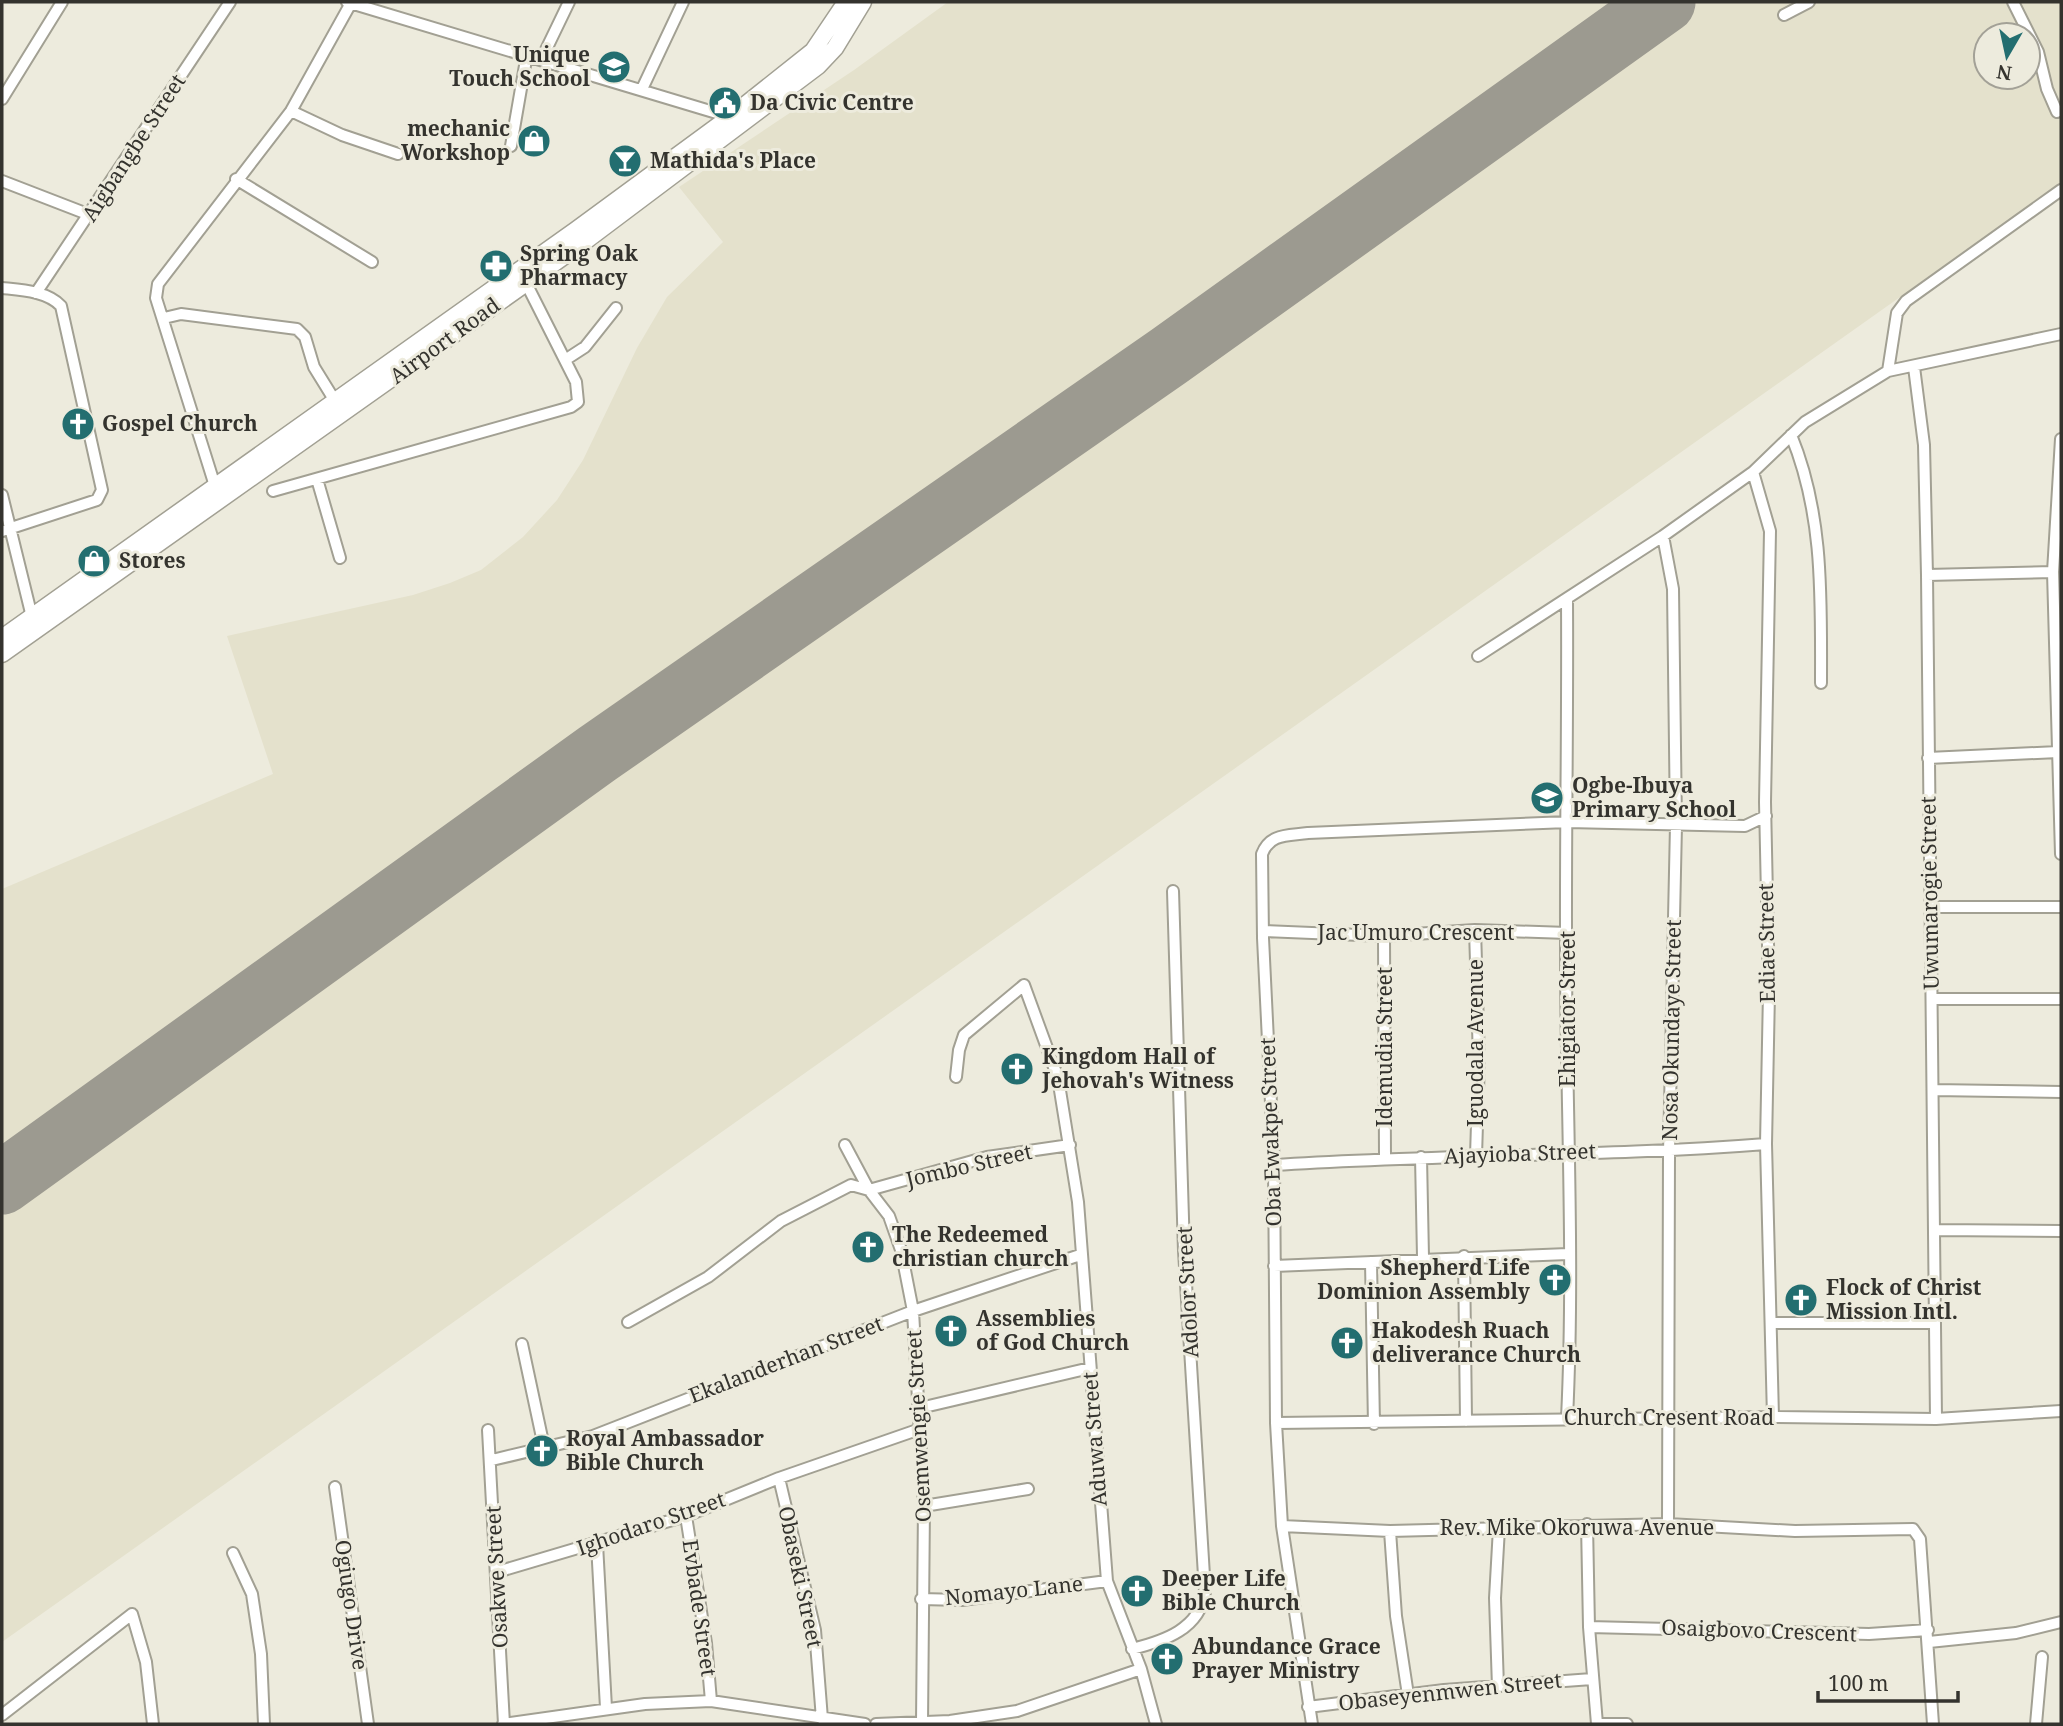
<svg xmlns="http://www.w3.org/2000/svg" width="2063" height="1726" font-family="'Noto Serif',serif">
	<rect width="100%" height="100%" fill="#edebdd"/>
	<path fill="#e4e1cc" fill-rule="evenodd" d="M948 2H2061V183L2 1642V889L273 774 227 636 413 595 450 583 481 570 523 537 557 500 583 460 637 348 667 297 723 242 679 187 854 70ZM1986 35H2028V77H1986Z"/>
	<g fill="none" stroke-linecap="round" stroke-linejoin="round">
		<path stroke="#9c9a90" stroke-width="63" d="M2 1183 597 754 1169 356 1664 2"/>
		<defs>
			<path id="street" d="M347 2 730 117
				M2013 2 2038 52 2047 89 2057 112
				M1784 15 1809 2
				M542 58 569 2
				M642 89 683 2
				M2 99 62 2
				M291 111 342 135 398 154
				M511 146 527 54
				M236 179 372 262
				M2 181 90 215
				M2 288C21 290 47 291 61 306L102 490 97 500 2 531
				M36 293 230 2
				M164 318 181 314 297 329 305 337 314 367 335 401
				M565 360 585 347 616 308
				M1914 367 1924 445 1927 575 1936 1419
				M1888 371 1897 313 1906 301 2061 190
				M1791 435C1824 515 1821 598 1821 683
				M2061 439 2053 572 2061 854
				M1753 472 1770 531 1765 802 1769 992 1766 1144 1773 1417
				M317 479 340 558
				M215 486 156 298 158 284 291 111 351 3
				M273 491 571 407 578 402 576 382 526 283
				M2 495 32 617
				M1663 536 1673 589 1676 825 1669 1152 1668 1524
				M1927 575 2053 572
				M1567 600C1568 749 1564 899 1567 1049 1569 1172 1573 1295 1567 1418
				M1478 656 1663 536 1753 472 1805 422 1888 371 2061 334
				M1928 758 2058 752
				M1932 907H2061
				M1475 930 1479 1059 1476 1156
				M1265 931 1384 936 1475 930 1568 933
				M1384 936 1385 1158
				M1932 999H2061
				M956 1077 959 1050 964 1035 1024 985 1058 1078 1078 1202 1107 1581 1141 1669 1156 1724
				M1933 1090 2061 1092
				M845 1145 869 1190 889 1216 901 1250 913 1311 924 1506 922 1724
				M1421 1157 1423 1257
				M1274 1165C1438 1154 1603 1157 1766 1144
				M1934 1230 2061 1231
				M1464 1256 1466 1421
				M1371 1262 1374 1424
				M1274 1266 1568 1254
				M628 1322 708 1277 781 1221 851 1185 869 1190 987 1157 1070 1145
				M1771 1323H1933
				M522 1344 544 1447
				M920 1408 1090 1368
				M1276 1423 1773 1417 1936 1419 2061 1411
				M488 1430 504 1724
				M492 1460 593 1436 913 1311 1080 1255
				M779 1478 815 1630 822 1719
				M335 1487 368 1724
				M924 1506 1028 1489
				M686 1516 706 1643 711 1701
				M1587 1524 1589 1627 1597 1724
				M1282 1526 1390 1531 1668 1524 1795 1531 1913 1529 1920 1539 1933 1724
				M1390 1531 1396 1616 1408 1695
				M597 1544 606 1708
				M233 1553 252 1594 261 1654 264 1724
				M497 1572 686 1516 779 1478 920 1429
				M921 1599 962 1600 1107 1581
				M1589 1627 1869 1634 1928 1630
				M1929 1642 2016 1633 2061 1622
				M1132 1649C1164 1641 1200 1629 1205 1592L1184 1251 1173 891
				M1498 1687 1495 1598 1499 1528
				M1308 1707 1444 1690 1592 1679
				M2 1715 132 1614 146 1662 153 1724
				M503 1724 645 1704 711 1701 865 1724
				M876 1724 950 1721 1017 1711 1141 1669
				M1312 1724 1282 1526 1276 1423 1274 1165 1263 938 1262 854C1270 833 1288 836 1308 833L1568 822 1745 826 1766 816
				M1597 1724H1627
				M2036 1724 2042 1657"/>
			<path id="secondary" d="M2 638 576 230 730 117 813 51 846 2
				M2 654 584 242 818 66 835 48 863 2"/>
		</defs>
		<use href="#street" stroke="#a2a093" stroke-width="14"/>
		<use href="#secondary" stroke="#a2a093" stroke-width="19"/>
		<use href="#street" stroke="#fff" stroke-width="10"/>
		<use href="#secondary" stroke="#fff" stroke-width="16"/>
	</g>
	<defs>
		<symbol id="school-disc" viewBox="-11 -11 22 22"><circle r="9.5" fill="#236e70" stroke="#edebdd"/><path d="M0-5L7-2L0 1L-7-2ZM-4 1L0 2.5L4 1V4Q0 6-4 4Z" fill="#fff"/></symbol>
		<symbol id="civic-disc" viewBox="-11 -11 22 22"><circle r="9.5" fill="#236e70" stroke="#edebdd"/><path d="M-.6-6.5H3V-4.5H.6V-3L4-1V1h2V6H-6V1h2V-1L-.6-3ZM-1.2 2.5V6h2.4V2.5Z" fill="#fff"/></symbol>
		<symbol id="shop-disc" viewBox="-11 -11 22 22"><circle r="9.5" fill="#236e70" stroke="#edebdd"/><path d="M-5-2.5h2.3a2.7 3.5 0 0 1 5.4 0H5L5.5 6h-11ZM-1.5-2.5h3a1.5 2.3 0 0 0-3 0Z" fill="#fff"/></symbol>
		<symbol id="bar-disc" viewBox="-11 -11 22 22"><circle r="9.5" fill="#236e70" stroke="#edebdd"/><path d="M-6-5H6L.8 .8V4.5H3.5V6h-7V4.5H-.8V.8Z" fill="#fff"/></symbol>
		<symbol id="pharmacy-disc" viewBox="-11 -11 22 22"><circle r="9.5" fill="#236e70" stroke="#edebdd"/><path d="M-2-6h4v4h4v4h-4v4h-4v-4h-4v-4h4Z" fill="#fff"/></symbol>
		<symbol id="church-disc" viewBox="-11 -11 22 22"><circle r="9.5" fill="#236e70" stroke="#edebdd"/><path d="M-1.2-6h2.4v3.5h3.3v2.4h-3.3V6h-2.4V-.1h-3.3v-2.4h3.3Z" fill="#fff"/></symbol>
	</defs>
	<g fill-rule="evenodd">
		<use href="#school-disc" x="595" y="48" width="38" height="38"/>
		<use href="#civic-disc" x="706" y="84" width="38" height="38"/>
		<use href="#shop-disc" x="515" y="122" width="38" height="38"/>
		<use href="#bar-disc" x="606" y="142" width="38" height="38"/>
		<use href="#pharmacy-disc" x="477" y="247" width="38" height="38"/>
		<use href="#church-disc" x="59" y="405" width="38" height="38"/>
		<use href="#shop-disc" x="75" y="542" width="38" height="38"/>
		<use href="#school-disc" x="1528" y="779" width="38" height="38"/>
		<use href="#church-disc" x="998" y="1050" width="38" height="38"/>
		<use href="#church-disc" x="849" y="1228" width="38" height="38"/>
		<use href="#church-disc" x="1536" y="1261" width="38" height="38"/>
		<use href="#church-disc" x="1782" y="1281" width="38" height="38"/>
		<use href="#church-disc" x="932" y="1312" width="38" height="38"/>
		<use href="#church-disc" x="1328" y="1324" width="38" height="38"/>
		<use href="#church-disc" x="523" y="1432" width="38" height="38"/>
		<use href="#church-disc" x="1118" y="1572" width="38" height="38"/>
		<use href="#church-disc" x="1148" y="1640" width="38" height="38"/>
	</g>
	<g text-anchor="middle" stroke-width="6" stroke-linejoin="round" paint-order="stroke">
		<g font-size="21" font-weight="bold" fill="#34332e" stroke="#edebdd" text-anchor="start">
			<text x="590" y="62" text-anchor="end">Unique<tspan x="590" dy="24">Touch School</tspan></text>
			<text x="750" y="110">Da Civic Centre</text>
			<text x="510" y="136" text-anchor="end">mechanic<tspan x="510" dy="24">Workshop</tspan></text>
			<text x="650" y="168">Mathida's Place</text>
			<text x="520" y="261">Spring Oak<tspan x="520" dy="24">Pharmacy</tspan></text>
			<text x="102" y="431">Gospel Church</text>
			<text x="119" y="568">Stores</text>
			<text x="1572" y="793">Ogbe-Ibuya<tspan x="1572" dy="24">Primary School</tspan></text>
			<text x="1042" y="1064">Kingdom Hall of<tspan x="1042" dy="24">Jehovah's Witness</tspan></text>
			<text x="892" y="1242">The Redeemed<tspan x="892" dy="24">christian church</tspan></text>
			<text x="1530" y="1275" text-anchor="end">Shepherd Life<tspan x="1530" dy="24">Dominion Assembly</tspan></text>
			<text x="1826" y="1295">Flock of Christ<tspan x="1826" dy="24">Mission Intl.</tspan></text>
			<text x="976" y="1326">Assemblies<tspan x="976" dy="24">of God Church</tspan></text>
			<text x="1372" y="1338">Hakodesh Ruach<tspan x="1372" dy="24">deliverance Church</tspan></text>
			<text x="566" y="1446">Royal Ambassador<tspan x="566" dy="24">Bible Church</tspan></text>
			<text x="1162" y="1586">Deeper Life<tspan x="1162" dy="24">Bible Church</tspan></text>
			<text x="1192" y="1654">Abundance Grace<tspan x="1192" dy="24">Prayer Ministry</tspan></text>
		</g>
		<g font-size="21" fill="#34332e" stroke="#edebdd">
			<text transform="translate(134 148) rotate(-57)" y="7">Aigbangbe Street</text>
			<text transform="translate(445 341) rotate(-36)" y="7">Airport Road</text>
			<text transform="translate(1930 893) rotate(-91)" y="7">Uwumarogie Street</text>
			<text x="1416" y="940">Jac Umuro Crescent</text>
			<text transform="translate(1767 943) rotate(-91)" y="7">Ediae Street</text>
			<text transform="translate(1568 1009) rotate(-90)" y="7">Ehigiator Street</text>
			<text transform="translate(1672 1030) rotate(-89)" y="7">Nosa Okundaye Street</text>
			<text transform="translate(1476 1043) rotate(-90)" y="7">Iguodala Avenue</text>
			<text transform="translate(1385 1047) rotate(-90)" y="7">Idemudia Street</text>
			<text transform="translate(1271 1132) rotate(-92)" y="7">Oba Ewakpe Street</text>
			<text transform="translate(1520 1154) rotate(-2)" y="7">Ajayioba Street</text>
			<text transform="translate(969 1166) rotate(-13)" y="7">Jombo Street</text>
			<text transform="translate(1188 1292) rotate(-93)" y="7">Adolor Street</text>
			<text transform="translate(786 1360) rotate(-21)" y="7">Ekalanderhan Street</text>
			<text x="1669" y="1425">Church Cresent Road</text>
			<text transform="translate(919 1426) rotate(-93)" y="7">Osemwengie Street</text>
			<text transform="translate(1095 1439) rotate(-94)" y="7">Aduwa Street</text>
			<text transform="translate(651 1524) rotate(-19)" y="7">Ighodaro Street</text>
			<text x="1577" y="1535">Rev. Mike Okoruwa Avenue</text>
			<text transform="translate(497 1577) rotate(-93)" y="7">Osakwe Street</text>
			<text transform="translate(800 1577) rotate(78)" y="7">Obaseki Street</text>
			<text transform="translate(1014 1591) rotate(-6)" y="7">Nomayo Lane</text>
			<text transform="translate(351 1605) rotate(82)" y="7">Ogiugo Drive</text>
			<text transform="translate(699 1608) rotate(82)" y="7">Evbade Street</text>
			<text transform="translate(1759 1631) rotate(2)" y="7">Osaigbovo Crescent</text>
			<text transform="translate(1450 1692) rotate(-6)" y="7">Obaseyenmwen Street</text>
		</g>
	</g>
	<rect width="2063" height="1726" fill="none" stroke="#34332e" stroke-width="7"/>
	<g transform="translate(2007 56) rotate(189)"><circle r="33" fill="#edebdd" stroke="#a3a197" stroke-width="2"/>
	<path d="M0-5L12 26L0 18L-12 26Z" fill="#236e70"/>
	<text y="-10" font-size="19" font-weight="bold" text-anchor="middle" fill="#34332e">N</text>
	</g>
	<path d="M1818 1691v10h140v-10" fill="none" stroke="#34332e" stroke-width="3.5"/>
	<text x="1828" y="1691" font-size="21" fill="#34332e" stroke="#edebdd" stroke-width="5" paint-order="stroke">100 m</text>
</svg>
